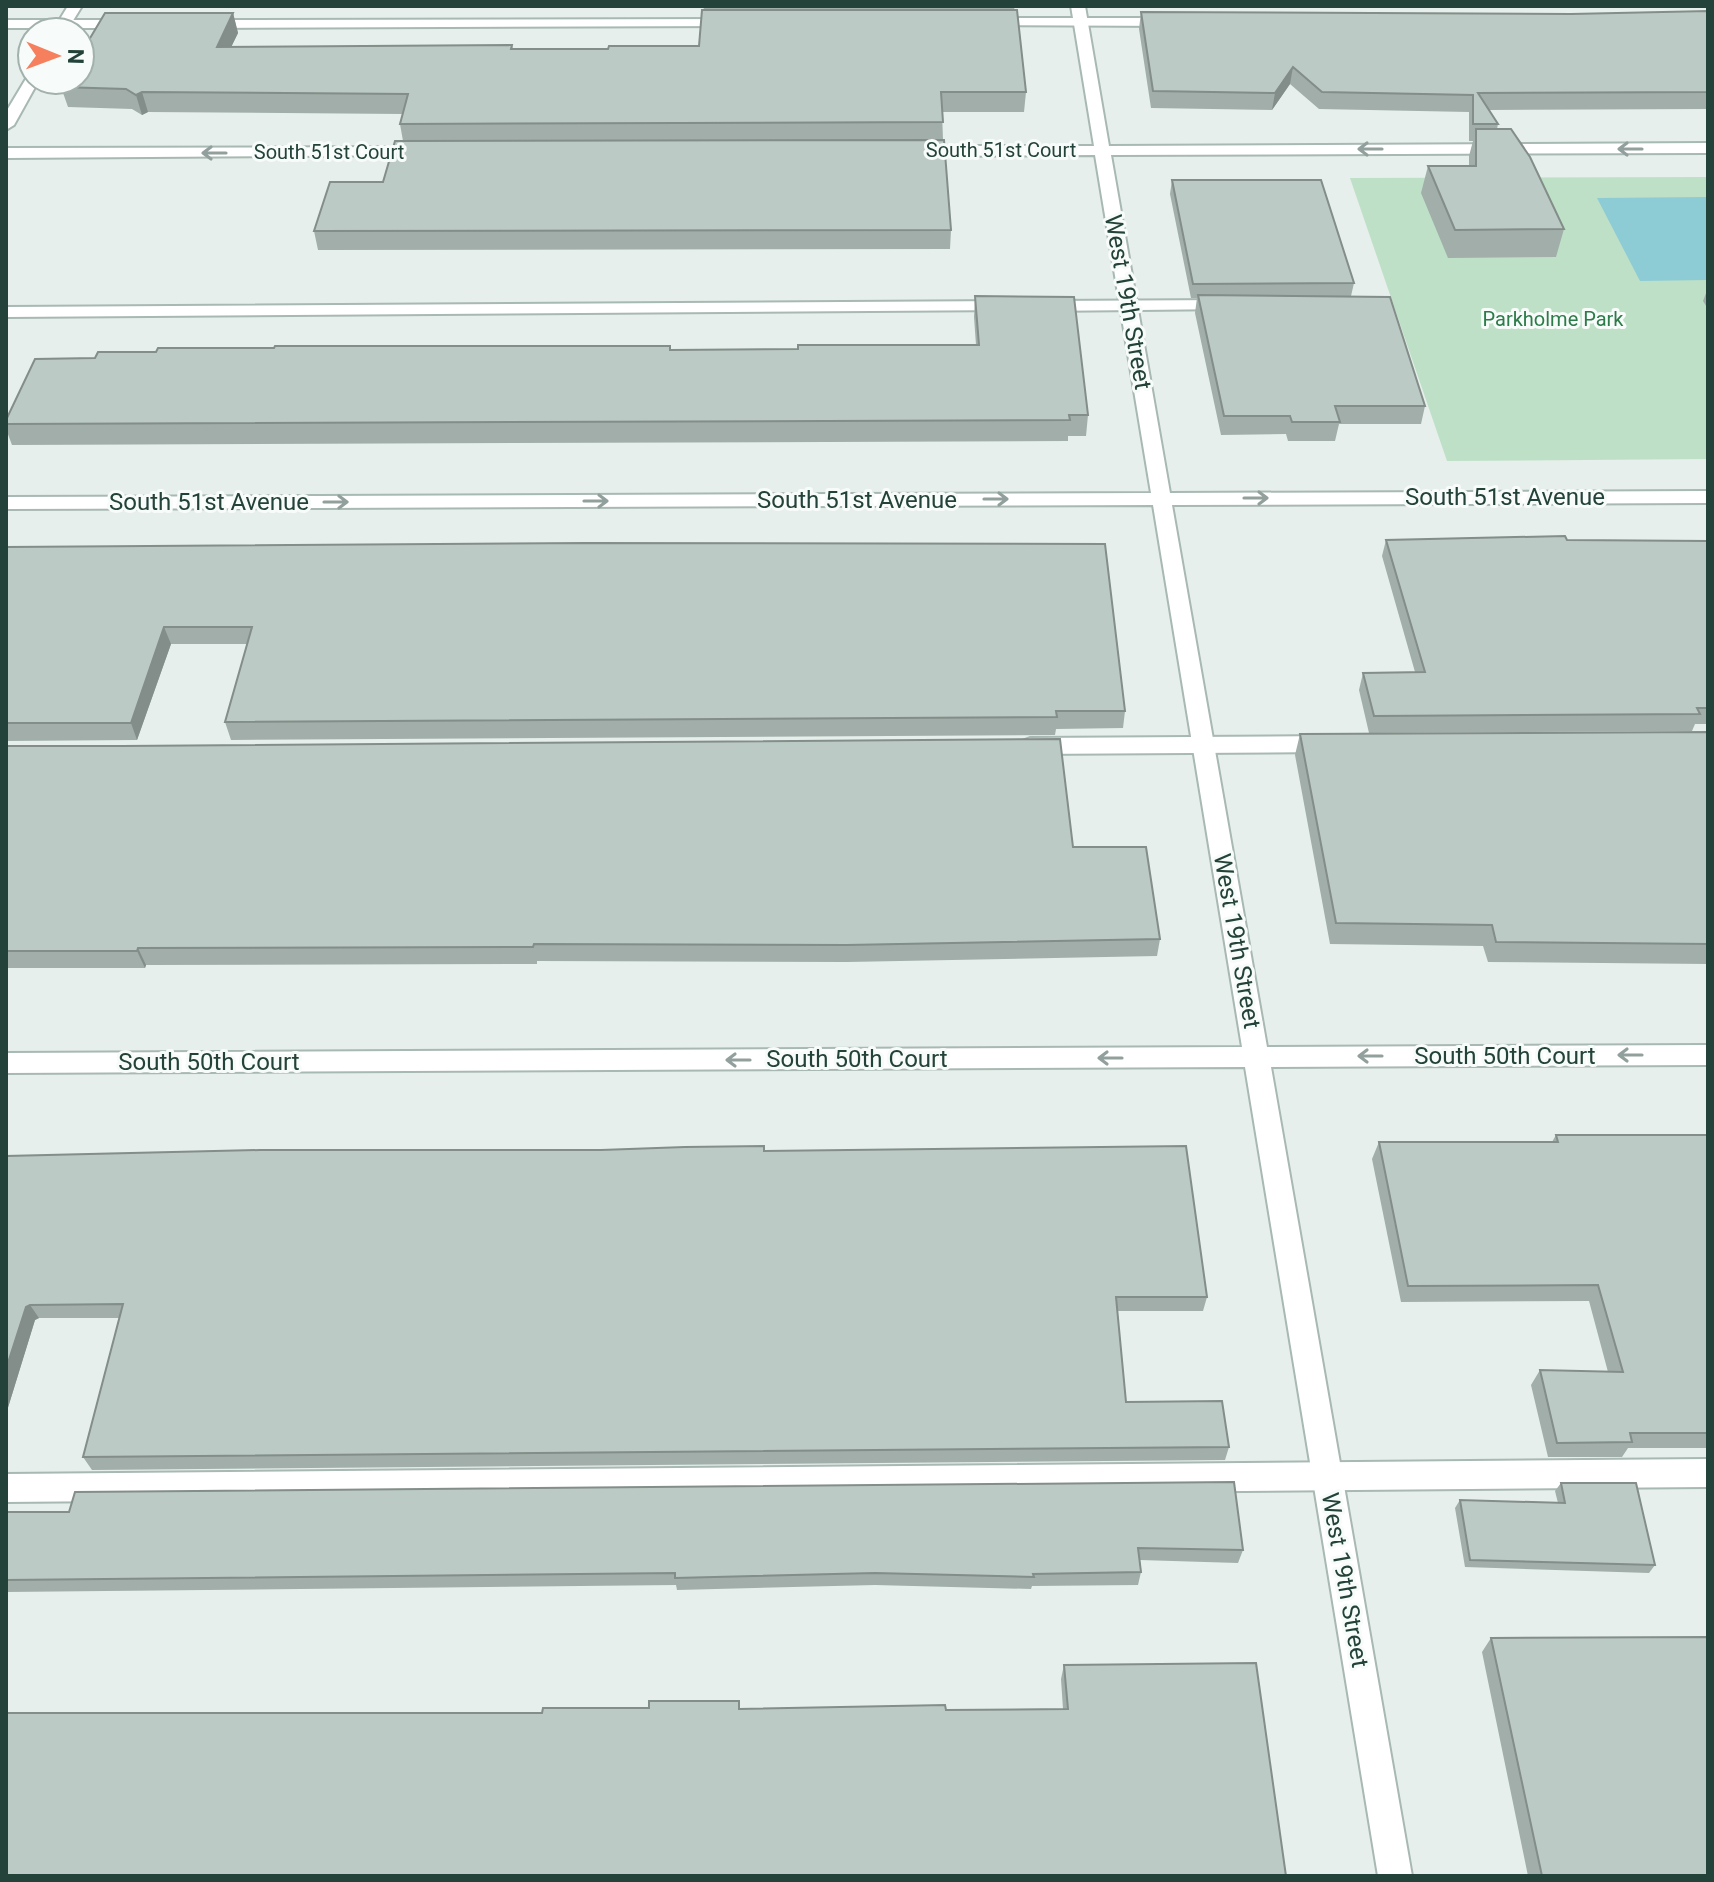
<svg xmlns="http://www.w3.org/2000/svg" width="1714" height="1882" font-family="Roboto,sans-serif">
	<rect width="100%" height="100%" fill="#e6efeb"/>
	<path fill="#bee0c7" d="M1708 177V459L1447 461 1350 178Z"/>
	<path fill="#8dcbd5" d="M1708 197V280L1640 281 1597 198Z"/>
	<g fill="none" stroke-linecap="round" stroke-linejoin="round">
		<defs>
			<path id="service" d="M986 18H1174L1181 22 1174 26 981 25V19Z
				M734 19 741 23 739 26 202 28 195 24 202 20Z
				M6 20H130L137 24 130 28H6Z
				M1228 300 1237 305 1234 309 1044 311 1035 306 1044 301Z
				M1008 301 1014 302 1017 306 1014 310 6 317V307Z
				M1330 736 1338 739 1341 744 1338 749 1330 752 1030 754 1022 751 1019 746 1022 741 1030 738Z
				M1708 1459V1487L6 1502V1474Z"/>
			<path id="minor" d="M68 6H82L66 32H52Z
				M1071 6H1085L1109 146 1708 143V153L1111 155 1170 493 1708 491V503L1172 505 1267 1047 1708 1045V1065L1271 1067 1412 1876H1378L1245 1067 6 1073V1053L1242 1047 1153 505 6 509V497L1151 493 1095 155 914 156 906 151 914 146H1094Z
				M32 76V80H39L14 125 6 130V112L27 77Z
				M422 147 428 149V155L6 158V148Z"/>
		</defs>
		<use href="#service" stroke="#a8b8b2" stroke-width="4"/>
		<use href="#minor" stroke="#a8b8b2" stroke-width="4"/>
		<use href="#service" fill="#fff" fill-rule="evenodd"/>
		<use href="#minor" fill="#fff" fill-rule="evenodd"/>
	</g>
	<path fill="#a1aea9" d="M704 6H1014L1026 92 1024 112H942L943 140 951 230 950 249 318 250 314 231 383 182 403 141 400 124 403 114 148 112 142 115 132 109 68 107 61 87 233 13 238 33 231 47 512 45 513 49H608L699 46Z
		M1708 11V109L1489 110 1498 124 1497 129 1564 229 1556 257 1448 258 1421 193 1428 166H1469V156L1473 141H1469V112L1319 109 1290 84 1272 110 1151 108 1139 29 1141 12 1571 14Z
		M1172 180 1354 283 1351 296 1425 406 1421 424H1339L1335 441H1288L1286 434 1221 435 1195 313 1197 298H1191L1170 194Z
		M1708 288V309L1703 301Z
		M975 296 1088 415 1086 436H1068V441L12 445 6 429V420L95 358 670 350 798 349 976 345 974 317Z
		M1386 540 1708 541V724H1695L1692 731 1369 733 1359 690 1363 673 1415 672 1382 556Z
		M6 547 1125 711 1123 728 1056 729 1055 735 231 740 225 722 247 644H171L137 740 6 741Z
		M1708 732V964L1488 962 1483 946 1330 944 1295 755 1300 734Z
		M6 746 1073 847 1160 939 1157 956 847 962 537 961V964L146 965 145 968H6Z
		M1556 1135H1708V1448H1628L1622 1457H1548L1531 1385 1540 1370 1608 1372 1589 1301 1401 1302 1372 1159 1379 1142H1552Z
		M765 1151 1207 1297 1203 1311H1117L1126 1402 1229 1447 1225 1460 92 1470 83 1457 119 1318H39L35 1320 6 1414V1156Z
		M1561 1483 1655 1565 1649 1573 1465 1567 1455 1508 1460 1500 1558 1503 1555 1491Z
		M6 1512 1243 1550 1238 1563 1140 1560 1141 1572 1138 1585 1032 1586 1031 1589 875 1585 677 1590 676 1585 6 1592Z
		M1491 1638 1708 1876H1528L1482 1652Z
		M1064 1665 1286 1876 542 1713 649 1708 739 1701 740 1709H1063L1061 1679Z"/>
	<path fill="#838d89" d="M233 13 238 33 222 66 217 47Z
		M1293 67 1290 84 1272 110 1275 93Z
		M142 92 148 112 142 115 136 95Z
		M164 627 171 644 137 740 131 723Z
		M138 948 146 965 145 968 137 951Z
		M30 1305 39 1318 35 1320 6 1414V1369L26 1307Z"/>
	<path fill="#bbcac4" stroke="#838d89" stroke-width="2" d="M702 10H1017L1026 92H941L943 122 400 124 408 94 142 92 136 95 126 89 61 87 65 80H80V55L105 13H233L217 47 512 45 511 49H608L609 46H699Z
		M1708 11V92L1478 93 1498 124H1473V95L1322 92 1293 67 1275 93 1153 91 1141 12 1571 14Z
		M1476 129H1511L1530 157 1564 229 1455 230 1428 166H1476Z
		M944 140 951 230 314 231 330 182H383L395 141Z
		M1172 180H1321L1354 283 1193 284Z
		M1198 295 1390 297 1425 406H1335L1340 422H1292L1290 416H1224Z
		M975 296 1074 297 1088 415H1069L1070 420 6 424V420L35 359 95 358 98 352H156L158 348H274L275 346H670V350L798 349V345H979Z
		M1565 536 1567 540 1708 541V708H1697L1700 714 1374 716 1363 673 1425 672 1386 540Z
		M586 543 1105 544 1125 711H1056L1057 717 225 722 252 627H164L131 723H6V547Z
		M1708 732V944L1496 942 1492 925 1336 923 1300 734Z
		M1060 739 1073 847H1146L1160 939 847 945 534 944 533 947 138 948 137 951H6V746H122Z
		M1556 1135H1708V1433H1630L1632 1442 1557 1443 1540 1370 1623 1372 1598 1285 1408 1286 1379 1142H1558Z
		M764 1146V1151L1186 1146 1207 1297H1116L1126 1402 1222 1401 1229 1447 83 1457 123 1304 30 1305 26 1307 6 1369V1156L260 1150H601L685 1147Z
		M1234 1482 1243 1550 1138 1548 1141 1572 1033 1574 1034 1577 875 1573 675 1578V1573L6 1580V1512H69L75 1492Z
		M1561 1483H1636L1655 1565 1470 1560 1460 1500 1565 1503Z
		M1708 1637V1876H1542L1491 1638Z
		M1256 1663 1286 1876H6V1713H542L543 1708H649V1701H739V1709L945 1705 946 1710 1068 1709 1064 1665Z"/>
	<defs><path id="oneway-shaft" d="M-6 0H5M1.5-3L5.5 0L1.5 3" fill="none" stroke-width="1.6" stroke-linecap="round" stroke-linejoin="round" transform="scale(2)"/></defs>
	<g stroke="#91a09c">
		<use href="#oneway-shaft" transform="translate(1370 149) rotate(180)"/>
		<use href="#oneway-shaft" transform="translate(1630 149) rotate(180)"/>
		<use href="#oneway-shaft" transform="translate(214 153) rotate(180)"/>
		<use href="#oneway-shaft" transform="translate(1256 498)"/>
		<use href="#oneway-shaft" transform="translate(996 499)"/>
		<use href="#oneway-shaft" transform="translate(596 501)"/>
		<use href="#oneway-shaft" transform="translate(336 502)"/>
		<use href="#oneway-shaft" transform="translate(1630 1055) rotate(180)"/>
		<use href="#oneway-shaft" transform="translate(1370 1056) rotate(180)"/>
		<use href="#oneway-shaft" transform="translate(1110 1058) rotate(180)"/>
		<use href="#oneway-shaft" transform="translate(738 1060) rotate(180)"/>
	</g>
	<g text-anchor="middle" stroke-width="6" stroke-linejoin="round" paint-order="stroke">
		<g font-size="20" fill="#234239" stroke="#f7fbf9">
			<text x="1001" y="157">South 51st Court</text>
			<text x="329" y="159">South 51st Court</text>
		</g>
		<g font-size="20" fill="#2c7b49" stroke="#f7fbf9">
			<text x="1553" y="326">Parkholme Park</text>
		</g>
		<g font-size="24" fill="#234239" stroke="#f7fbf9">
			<text transform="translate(1128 302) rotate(80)" y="8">West 19th Street</text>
			<text x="1505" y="505">South 51st Avenue</text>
			<text x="857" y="508">South 51st Avenue</text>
			<text x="209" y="510">South 51st Avenue</text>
			<text transform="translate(1237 941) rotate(80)" y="8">West 19th Street</text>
			<text x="1505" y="1064">South 50th Court</text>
			<text x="857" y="1067">South 50th Court</text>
			<text x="209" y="1070">South 50th Court</text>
			<text transform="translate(1345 1580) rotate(80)" y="8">West 19th Street</text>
		</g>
	</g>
	<rect width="1714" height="1882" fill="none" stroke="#234239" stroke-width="16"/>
	<g transform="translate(56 56) rotate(91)"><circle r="38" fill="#f7fbf9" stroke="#a2b1ac" stroke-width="2"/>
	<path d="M0-6L14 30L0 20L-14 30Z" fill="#f6805d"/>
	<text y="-12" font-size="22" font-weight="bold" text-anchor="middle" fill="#234239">N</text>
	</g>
</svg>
